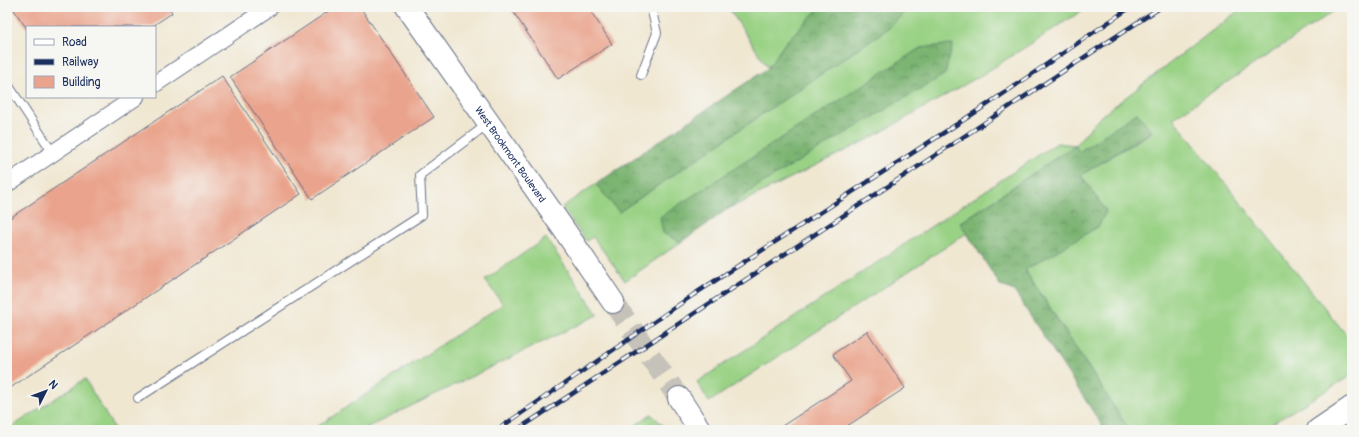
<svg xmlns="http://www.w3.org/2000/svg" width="1359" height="437" font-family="Pangolin,sans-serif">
	<defs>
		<pattern id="forest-crowns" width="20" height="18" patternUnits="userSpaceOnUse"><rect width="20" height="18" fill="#7bb472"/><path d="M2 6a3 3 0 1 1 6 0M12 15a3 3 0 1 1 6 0" fill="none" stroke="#649361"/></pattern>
	</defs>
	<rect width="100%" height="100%" fill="#f6f6f2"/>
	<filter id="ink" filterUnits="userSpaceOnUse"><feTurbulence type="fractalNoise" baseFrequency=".025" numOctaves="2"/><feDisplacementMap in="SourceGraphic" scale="8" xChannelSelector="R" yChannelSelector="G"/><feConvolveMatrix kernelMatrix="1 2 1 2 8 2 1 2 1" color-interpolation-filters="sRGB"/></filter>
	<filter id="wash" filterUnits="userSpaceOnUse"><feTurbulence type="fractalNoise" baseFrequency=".012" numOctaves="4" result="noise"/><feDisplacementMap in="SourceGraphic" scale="16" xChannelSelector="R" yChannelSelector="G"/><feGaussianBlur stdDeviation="0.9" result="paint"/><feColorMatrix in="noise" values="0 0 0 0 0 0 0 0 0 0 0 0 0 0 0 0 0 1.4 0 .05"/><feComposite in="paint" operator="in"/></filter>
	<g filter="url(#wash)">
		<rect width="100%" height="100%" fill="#f0e7d1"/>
		<path fill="#9ad285" stroke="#5a8072" d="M728 7H820L785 43 768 68Z
			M910 7H1088L985 73 869 139 726 210 754 188 663 233 681 242 625 281 593 237 586 241 562 207 596 184 619 212 890 27Z
			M1243 7H1340L1173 118 1352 342V375L1261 430H1129L1025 269 1099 226 1106 211 1081 175 1152 132 1137 113 1079 152 1075 145 960 223 967 233 709 402 697 382 1057 143 1075 145 1100 117Z
			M546 238 598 315 362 430H312L503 304 485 280Z
			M85 379 115 430H7Z
			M651 414 668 430H629Z"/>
		<path fill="url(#forest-crowns)" stroke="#4b7268" d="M820 7H910L890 27 619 212 596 184 768 68 785 43Z
			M953 44 945 74 754 188 710 222 681 242 663 233 660 217 920 48Z
			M1137 113 1152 131 1081 175 1106 211 1099 226 1025 270 1129 430H1105L1014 291 1000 285 960 223 1075 145 1079 152Z"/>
		<g id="blocks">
			<path fill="#eaa48d" d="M12 7H169L172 13 151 27H27V29Z
				M335 7H360L434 117 312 199 230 77Z
				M510 7H588L612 44 558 79Z
				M222 76 301 194 7 390V220Z
				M867 331 905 388 841 430H776L851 381 833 354Z"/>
		</g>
	</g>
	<g filter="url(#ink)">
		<use href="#blocks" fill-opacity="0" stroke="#666f86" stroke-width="1"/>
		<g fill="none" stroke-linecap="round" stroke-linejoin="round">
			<path stroke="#c5c2ba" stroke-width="22" stroke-dasharray="22 11" stroke-linecap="butt" d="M613 302 679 398"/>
			<defs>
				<path id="lane" d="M641 75 657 33 651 7
					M7 83 53 153
					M138 398 422 215 420 175 489 123"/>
				<path id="street" d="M155 84 270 7
					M7 184 136 97"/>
				<g id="secondary">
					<path id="s1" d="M407 7 563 228 613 302"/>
					<path d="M679 398 700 430"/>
					<path d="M1318 430 1352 407"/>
				</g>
			</defs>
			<use href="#lane" stroke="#666f86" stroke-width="10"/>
			<use href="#street" stroke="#666f86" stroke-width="18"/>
			<use href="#secondary" stroke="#666f86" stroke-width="24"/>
			<use href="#lane" stroke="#fff" stroke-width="8"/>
			<use href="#street" stroke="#fff" stroke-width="16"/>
			<use href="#secondary" stroke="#fff" stroke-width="22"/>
			<defs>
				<path id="rail" d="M497 430 693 295 985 106 1131 7
					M517 430 1161 7"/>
			</defs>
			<use href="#rail" stroke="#1b2f5e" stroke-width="4.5"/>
			<use href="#rail" stroke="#f6f6f2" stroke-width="3" stroke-dasharray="9" stroke-linecap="butt"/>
		</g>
	</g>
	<g text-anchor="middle" stroke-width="3" stroke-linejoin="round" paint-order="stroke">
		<g font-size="10" fill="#1b2f5e" stroke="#f6f6f2">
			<text dy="4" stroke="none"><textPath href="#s1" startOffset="180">West Brookmont Boulevard</textPath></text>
		</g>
	</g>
	<rect width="1359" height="437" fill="none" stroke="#f6f6f2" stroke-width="24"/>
	<rect x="26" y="26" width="130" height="72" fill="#f6f6f2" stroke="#9ea6b7"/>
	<rect x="34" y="39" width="20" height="6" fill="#ffffff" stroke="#9ea6b7"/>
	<text x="62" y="46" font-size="12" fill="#1b2f5e">Road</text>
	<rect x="34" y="59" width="20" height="6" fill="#1b2f5e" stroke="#9ea6b7"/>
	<text x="62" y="66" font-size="12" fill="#1b2f5e">Railway</text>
	<rect x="34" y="76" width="20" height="12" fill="#eaa48d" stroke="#9ea6b7"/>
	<text x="62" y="86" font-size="12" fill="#1b2f5e">Building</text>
	<g transform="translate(46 391) rotate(48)" stroke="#f6f6f2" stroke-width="3" paint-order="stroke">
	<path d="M0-3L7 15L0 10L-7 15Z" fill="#1b2f5e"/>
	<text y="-6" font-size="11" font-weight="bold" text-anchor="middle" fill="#1b2f5e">N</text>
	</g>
</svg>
